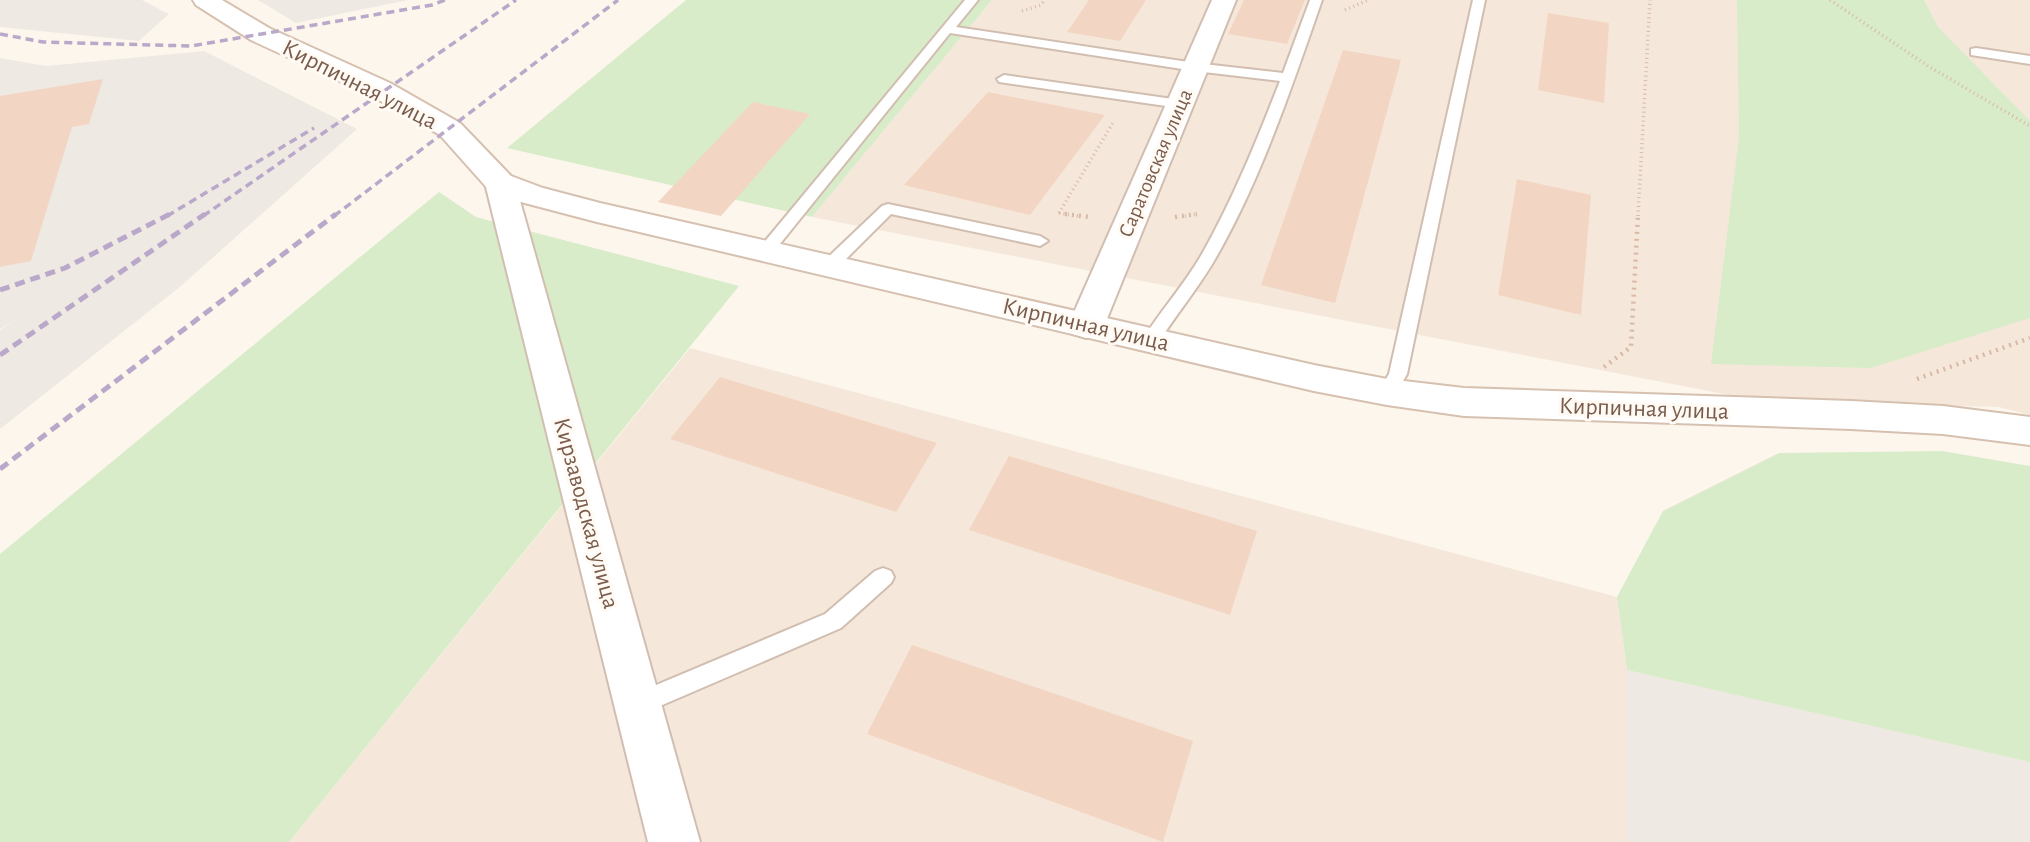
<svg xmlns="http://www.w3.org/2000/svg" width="2030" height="842" font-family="'Alegreya Sans',sans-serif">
	<rect width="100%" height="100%" fill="#fdf6ec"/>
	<path fill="#f5e8da" d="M992 0H2030V415L1999 407 1760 401 812 217Z
		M690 348 1617 597 1627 670 2030 762V842H289Z"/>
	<path fill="#efe9e4" d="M0 0H142L169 14 139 41 0 27Z
		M258 0H408L296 23Z
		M204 51 357 129 181 286 0 429V330L17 319 0 329V58L46 66Z
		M1627 670 2030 762V842H1627Z"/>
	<path fill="#d8ecc9" d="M686 0H992L812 217 507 148Z
		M1737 0H1924L1938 27 2030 121V318L1871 368 1711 364 1739 137Z
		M439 192 476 217 739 286 289 842H0V554Z
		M1942 451 2030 466V762L1627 670 1617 597 1663 511 1779 453Z"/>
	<path fill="#f3d5c3" d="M1089 0H1146L1120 41 1067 32Z
		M1244 0H1305L1287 44 1228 34Z
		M1548 13 1609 23 1604 103 1538 90Z
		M1343 50 1401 60 1335 303 1261 285Z
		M103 79 89 124 72 127 31 261 0 267V96Z
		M988 92 1105 115 1030 215 904 185Z
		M753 102 810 114 721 216 658 202Z
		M1517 179 1591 195 1581 315 1498 295Z
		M720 377 937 443 896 512 670 439Z
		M1009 456 1257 531 1230 615 969 530Z
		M912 645 1193 741 1163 842 867 734Z"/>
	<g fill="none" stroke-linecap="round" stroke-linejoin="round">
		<defs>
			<path id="lane" d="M965 0H978L956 27 1195 63 1283 73 1310 0H1322C1292 86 1263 174 1218 254 1201 285 1177 313 1158 343H1146L1143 339C1161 310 1185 284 1202 254 1233 199 1257 140 1280 81L1195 71 950 33 771 255 765 256 757 251Z
				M1473 0H1485L1407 374 1394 397H1380L1378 392 1389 374Z
				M1976 48 2030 56V64L1971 55V49Z
				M1004 75 1180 100 1187 104 1180 108 999 82 997 79Z
				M888 204 1040 236 1048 241 1040 246 891 214 835 270H823L821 266 823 262 882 206Z
				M883 568 891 571 894 577 891 583 841 628 646 712 638 715 630 712 626 704 630 696 825 614 875 571Z"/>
			<path id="street" d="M1212 0H1236L1104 326 1099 334 1086 338 1073 334 1068 326Z
				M500 174 511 176 515 183 700 842H648L485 183 489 176Z"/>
			<path id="secondary" d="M193 0H222L269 28 390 83 460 123 511 176 543 188 600 203 1314 365 1387 379 1464 388 1851 401 1943 406 2030 417V445L1943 434 1851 429 1464 416 1387 405 1314 391 597 222 521 202 489 190 440 135 370 95 251 40 196 5Z"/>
		</defs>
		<use href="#lane" stroke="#d1beb0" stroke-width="4"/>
		<use href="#street" stroke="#d1beb0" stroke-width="4"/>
		<use href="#secondary" stroke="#d6c0b0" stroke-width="4"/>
		<path stroke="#d9b8a5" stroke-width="3.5" stroke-dasharray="1 3.5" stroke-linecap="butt" d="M1830 0 1928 66 2030 126
			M1345 10 1368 0
			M1022 11 1041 5 1045 0
			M1059 213 1078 216
			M1059 213 1114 121
			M1185 216 1197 214
			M1638 216 1650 0"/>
		<path stroke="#d9b8a5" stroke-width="4.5" stroke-dasharray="2 5" stroke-linecap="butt" d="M1065 214 1089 217
			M1175 217 1197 214
			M1604 367 1631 347 1638 214
			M1917 379 2030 338"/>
		<use href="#lane" fill="#fff" fill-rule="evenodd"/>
		<use href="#street" fill="#fff" fill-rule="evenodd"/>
		<use href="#secondary" fill="#fff" fill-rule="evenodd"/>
		<path stroke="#b9a8c9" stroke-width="3.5" stroke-dasharray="8 5" stroke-linecap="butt" d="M0 34 43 42 191 46 432 5 445 0
			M167 216 314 128
			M203 216 516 0
			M334 216 618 0"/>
		<path stroke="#b9a8c9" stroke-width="5" stroke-dasharray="10 6" stroke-linecap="butt" d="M0 290 65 268 170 214
			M0 355 205 214
			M0 469 336 214"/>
	</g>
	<g text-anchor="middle" stroke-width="6" stroke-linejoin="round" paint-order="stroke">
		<g font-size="21" fill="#7a5c4d" stroke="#fffaf3">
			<text transform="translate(1155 163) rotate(-67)" y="7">Саратовская улица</text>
		</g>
		<g font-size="24" fill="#7a5c4d" stroke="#fffaf3">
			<text transform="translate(360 84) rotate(27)" y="8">Кирпичная улица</text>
			<text transform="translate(1086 324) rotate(13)" y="8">Кирпичная улица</text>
			<text transform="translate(1644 408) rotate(2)" y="8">Кирпичная улица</text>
			<text transform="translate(587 513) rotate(75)" y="8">Кирзаводская улица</text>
		</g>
	</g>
</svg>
